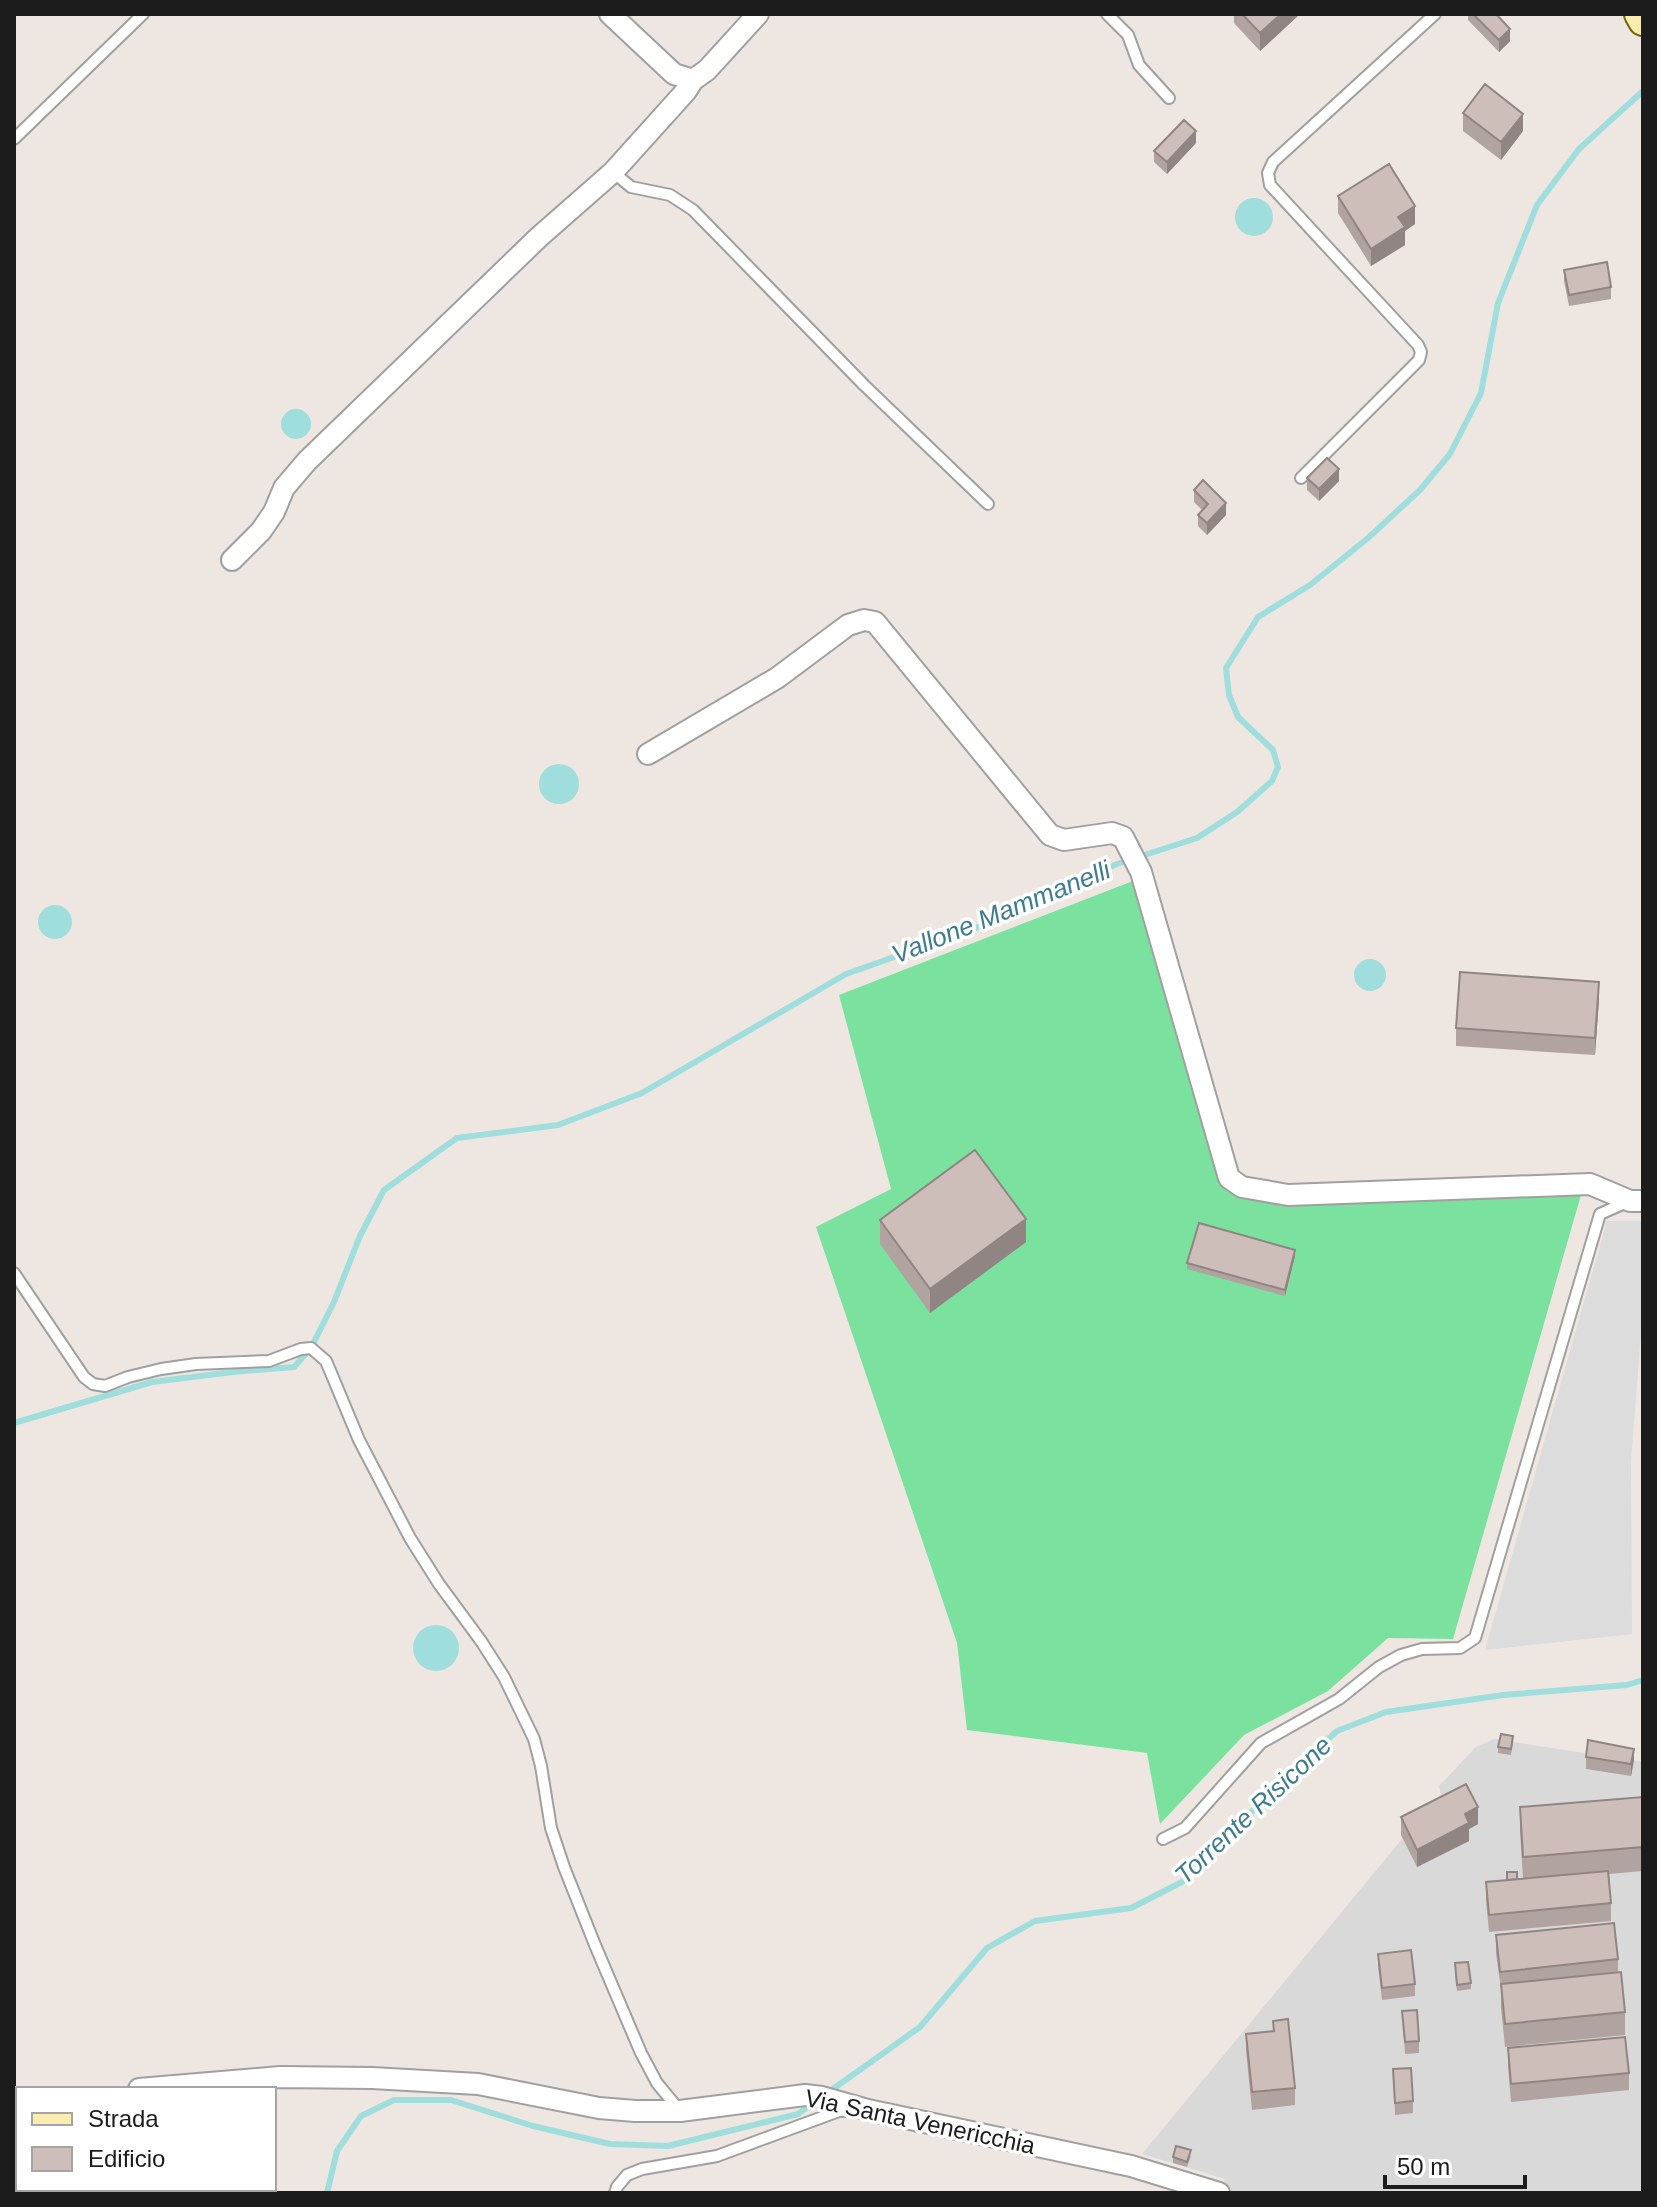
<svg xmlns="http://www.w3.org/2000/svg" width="1657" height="2207" font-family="Helvetica,sans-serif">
	<rect width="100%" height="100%" fill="#eee6e1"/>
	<path fill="#dad9d9" d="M1494 1739 1643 1762V2193H1222L1225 2179 1142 2154 1402 1839 1401 1835 1441 1796 1439 1786 1476 1747Z"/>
	<path fill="#7ae29e" d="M1138 879 1224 1189 1292 1199 1583 1188 1453 1639 1388 1638 1328 1691 1244 1735 1160 1824 1147 1753 967 1730 957 1643 816 1227 891 1189 839 995Z"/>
	<path fill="#dcdcdc" d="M1607 1221H1643V1308L1631 1461 1632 1634 1485 1650Z"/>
	<path fill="#9fdedc" d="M1235 217a19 19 0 1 1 38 0a19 19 0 1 1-38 0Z
		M281 424a15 15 0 1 1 30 0a15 15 0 1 1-30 0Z
		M539 784a20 20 0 1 1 40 0a20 20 0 1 1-40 0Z
		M38 922a17 17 0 1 1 34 0a17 17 0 1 1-34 0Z
		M1354 975a16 16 0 1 1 32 0a16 16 0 1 1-32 0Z
		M413 1648a23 23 0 1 1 46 0a23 23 0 1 1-46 0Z"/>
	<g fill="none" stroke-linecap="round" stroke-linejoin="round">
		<path stroke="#9fdedc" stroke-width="6" d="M14 1423 152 1382 233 1372 294 1367 311 1348 334 1302 360 1236 384 1190 457 1138 558 1125 642 1093 846 974 976 928 1117 864 1197 838 1237 812 1272 781 1278 767 1273 750 1238 717 1229 695 1226 668 1258 617 1310 585 1368 538 1420 490 1450 454 1481 393 1498 303 1537 205 1579 149 1643 91
			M826 2094 920 2027 987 1948 1035 1921 1131 1908 1182 1882 1273 1790 1337 1731 1386 1712 1503 1695 1627 1685 1643 1680
			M327 2193 337 2151 361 2116 394 2100H451L533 2126 610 2144 668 2146 798 2114 814 2102"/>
		<defs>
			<path id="service" d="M1107 14 1128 35 1139 65 1169 98
				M14 139 143 14
				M613 172 631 187 670 195 693 210 864 385 988 504
				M1301 478 1419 360 1421 352 1418 345 1270 185 1268 173 1273 162 1435 14
				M14 1273 84 1377 93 1384 105 1386 128 1377 161 1369 196 1364 269 1361 301 1349 311 1348 326 1361 359 1440 410 1538 439 1584 481 1641 504 1677 534 1739 541 1766 551 1828 564 1867 595 1945 641 2053 657 2083 680 2111
				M1163 1839 1185 1828 1261 1743 1339 1699 1379 1667 1401 1655 1422 1649 1460 1648 1475 1638 1600 1214 1627 1202
				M615 2193 617 2187 627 2175 642 2169 717 2156 839 2111H848"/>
			<path id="minor" d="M610 14 674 74 693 80 707 70 758 14
				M232 560 261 531 274 512 284 488 307 461 539 237 613 172 686 91 693 80
				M648 754 777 678 848 625 864 620 875 622 1050 835 1064 840 1112 833 1123 837 1141 872 1229 1178 1242 1187 1288 1195 1590 1184 1630 1201H1643
				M139 2089 280 2077 372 2078 478 2084 599 2108 635 2111H680L805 2095 822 2097 868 2110 1131 2166 1219 2193
				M14 2113 18 2112"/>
			<path id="secondary" d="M1639 14 1643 21"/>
		</defs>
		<use href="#service" stroke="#a0a0a0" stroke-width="14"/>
		<use href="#minor" stroke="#a0a0a0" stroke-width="24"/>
		<use href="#secondary" stroke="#766300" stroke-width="32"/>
		<use href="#service" stroke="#fff" stroke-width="10"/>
		<use href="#minor" stroke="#fff" stroke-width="20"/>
		<use href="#secondary" stroke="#fcecb1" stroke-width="28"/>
	</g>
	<path fill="#b1a3a0" d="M1234 14H1300L1260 51 1234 23Z
		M1468 14H1496L1510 41 1499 52 1468 20Z
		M1463 113 1523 131 1501 160 1463 131Z
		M1196 143 1167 174 1154 162V151Z
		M1338 196 1415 224 1405 231V245L1371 266 1338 213Z
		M1564 270 1611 287V299L1569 306 1564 281Z
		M1307 478 1339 481 1319 501 1307 490Z
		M1194 490 1226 515 1207 535 1198 526V515L1202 510 1194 502Z
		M1599 999 1595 1055 1456 1046V1028Z
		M880 1220 1026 1242 930 1313 880 1244Z
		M1295 1256 1285 1296 1187 1269V1263Z
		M1513 1742 1511 1755 1498 1753V1747Z
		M1586 1757 1634 1760 1631 1776 1586 1769Z
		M1643 1797V1871L1609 1874 1611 1903V1921L1489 1932 1486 1900V1882L1523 1879 1520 1830V1807Z
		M1401 1817 1478 1824 1469 1829V1841L1417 1867 1401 1835Z
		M1496 1935 1618 1959V1972L1625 2012V2035L1505 2047 1501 2008V1989L1496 1953Z
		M1378 1954 1415 1984V1996L1382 2000 1378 1966Z
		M1455 1969 1471 1983V1989L1457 1991Z
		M1402 2011 1419 2041V2053L1405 2054Z
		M1273 2021 1295 2088V2105L1252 2110 1246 2051V2034L1273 2031Z
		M1508 2048 1629 2073V2090L1511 2102 1508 2066Z
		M1393 2069 1413 2101V2113L1395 2115Z
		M1191 2156 1187 2167 1173 2163V2157Z"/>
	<path fill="#908582" d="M1281 14H1300L1260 51V33Z
		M1510 29V41L1499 52V40Z
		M1523 114V131L1501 160V142Z
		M1196 131V143L1167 174V162Z
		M1415 206V224L1405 231V245L1371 266V249L1398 217Z
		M1339 469V481L1319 501V489Z
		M1226 503V515L1207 535V523Z
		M1599 982V999L1595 1055V1038Z
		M1026 1219V1242L930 1313V1289Z
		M1295 1250V1256L1285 1296V1290Z
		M1634 1749V1760L1631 1776V1764Z
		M1478 1807V1824L1469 1829V1841L1417 1867V1850L1465 1814Z"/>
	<path fill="#cebeba" stroke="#908582" stroke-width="2" d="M1242 14H1281L1260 33Z
		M1473 14H1496L1510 29 1499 40Z
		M1485 84 1523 114 1501 142 1463 113Z
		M1184 120 1196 131 1167 162 1154 151Z
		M1389 164 1415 206 1398 217 1405 227 1371 249 1338 196Z
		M1607 262 1611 287 1569 295 1564 270Z
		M1327 458 1339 469 1319 489 1307 478Z
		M1203 480 1226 503 1207 523 1198 515 1208 504 1194 490Z
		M1460 972 1599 982 1595 1038 1456 1028Z
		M975 1150 1026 1219 930 1289 880 1220Z
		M1199 1223 1295 1250 1285 1290 1187 1263Z
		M1501 1734 1513 1736 1511 1749 1498 1747Z
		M1588 1740 1634 1749 1631 1764 1586 1757Z
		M1466 1784 1478 1807 1465 1814 1469 1823 1417 1850 1401 1817Z
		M1643 1797V1847L1523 1857 1520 1807Z
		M1608 1871 1611 1903 1489 1915 1486 1882Z
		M1507 1872H1517V1879L1507 1880Z
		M1614 1923 1618 1959 1500 1972 1496 1935Z
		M1411 1950 1415 1984 1382 1988 1378 1954Z
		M1468 1962 1471 1983 1457 1985 1455 1963Z
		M1621 1972 1625 2012 1505 2024 1501 1984Z
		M1417 2010 1419 2041 1405 2042 1402 2011Z
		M1288 2019 1295 2088 1252 2092 1246 2034 1274 2031 1273 2021Z
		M1625 2037 1629 2073 1511 2084 1508 2048Z
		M1411 2068 1413 2101 1395 2103 1393 2069Z
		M1176 2146 1191 2150 1187 2162 1173 2157Z"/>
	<g text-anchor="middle" stroke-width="7" stroke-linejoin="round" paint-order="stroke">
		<g font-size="24" fill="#1c1c1c" stroke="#fff">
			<text transform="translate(920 2122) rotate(12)" y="8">Via Santa Venericchia</text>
		</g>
		<g font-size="26" font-style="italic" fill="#3b7c90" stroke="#fff">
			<text transform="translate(1001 912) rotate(-22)" y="9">Vallone Mammanelli</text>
			<text transform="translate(1253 1810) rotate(-43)" y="9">Torrente Risicone</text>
		</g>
	</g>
	<rect width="1657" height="2207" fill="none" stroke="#1c1c1c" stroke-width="32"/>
	<rect x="16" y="2087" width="260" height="104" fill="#ffffff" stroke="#a4a4a4" stroke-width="2"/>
	<rect x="32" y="2113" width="40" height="12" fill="#fcecb1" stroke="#a4a4a4" stroke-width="2"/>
	<text x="88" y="2127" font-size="24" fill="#1c1c1c">Strada</text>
	<rect x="32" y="2147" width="40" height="24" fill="#cebeba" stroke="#a4a4a4" stroke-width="2"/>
	<text x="88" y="2167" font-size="24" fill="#1c1c1c">Edificio</text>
	<path d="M1385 2175v12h140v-12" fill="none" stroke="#1c1c1c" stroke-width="4"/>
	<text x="1397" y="2175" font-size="24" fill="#1c1c1c" stroke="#ffffff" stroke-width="6" paint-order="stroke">50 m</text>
</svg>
